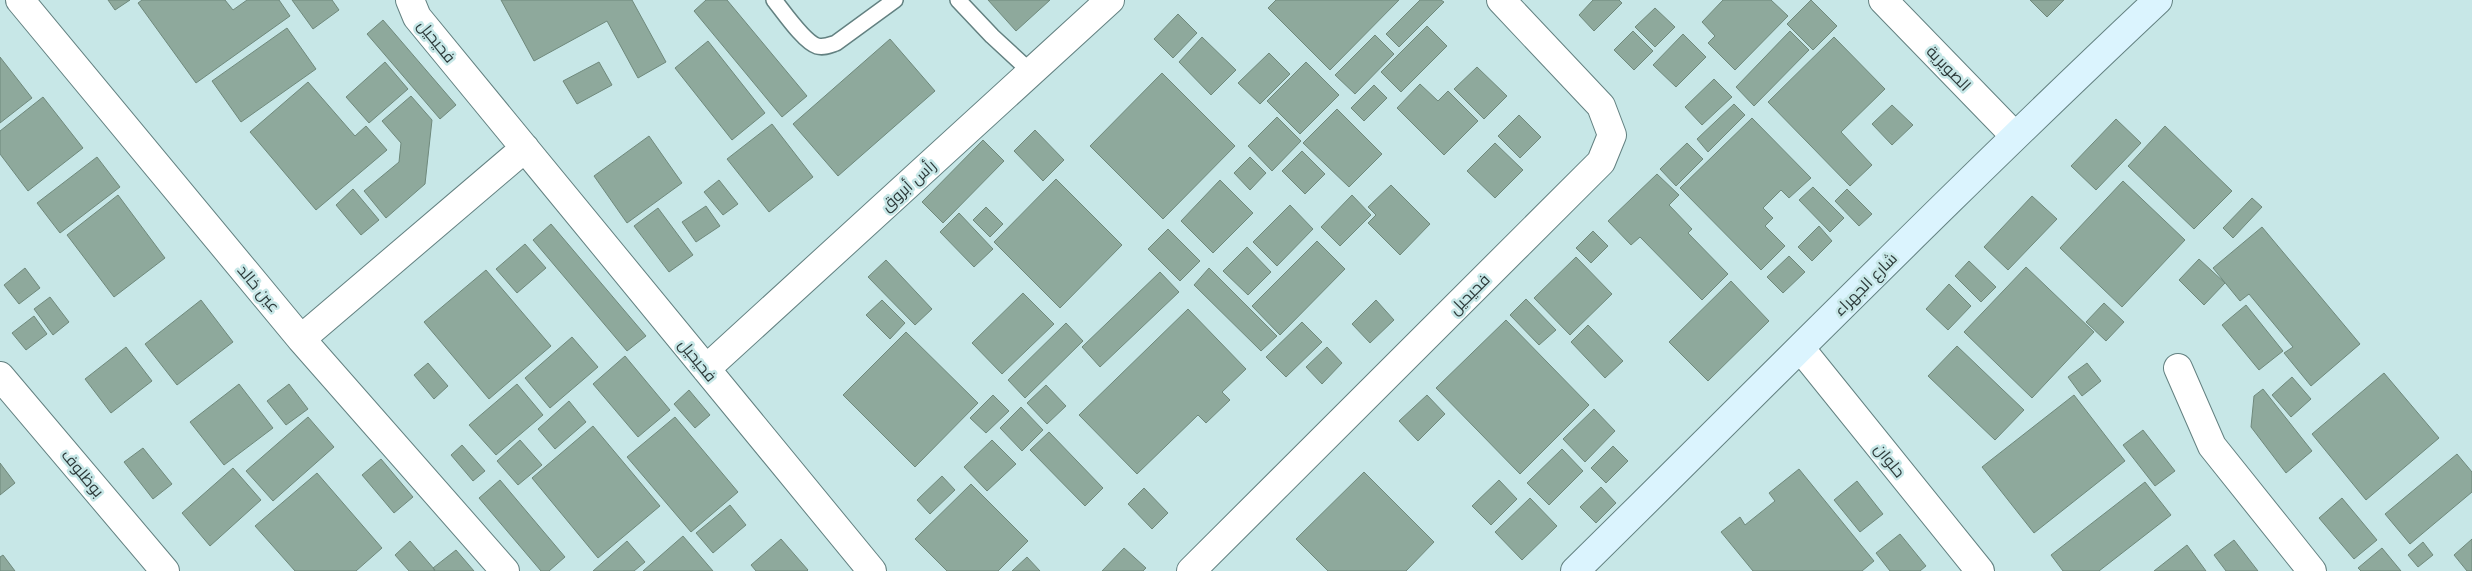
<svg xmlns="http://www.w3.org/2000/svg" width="2472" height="571" font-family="Karla,Cairo,sans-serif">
	<rect width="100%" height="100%" fill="#c7e7e7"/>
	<path fill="#8ea99c" stroke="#6f897c" d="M108 0H130L115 10Z
		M142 0H225L233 10 247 0H279L290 16 196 83 138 3Z
		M292 0H332L339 10 313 29Z
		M501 0H632L666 62 638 78 607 21 534 61Z
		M706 0H727L807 96 782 117 694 11Z
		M988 0H1050L1016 31Z
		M1276 0H1399L1330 70 1268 8Z
		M1420 0H1441L1444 2 1399 47 1386 34Z
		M1593 0H1619L1622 3 1594 31 1579 15Z
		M1723 0H1771L1788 16 1735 70 1708 43 1715 36 1702 22Z
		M1811 0 1837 26 1813 50 1787 24Z
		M2030 0H2064L2047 17Z
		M1655 8 1675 27 1655 47 1635 27Z
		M1178 14 1197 33 1173 58 1154 39Z
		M383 20 456 105 440 119 367 34Z
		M1427 26 1447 46 1401 92 1381 72Z
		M287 28 316 69 241 122 212 81Z
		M1633 31 1653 51 1634 70 1614 50Z
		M1790 31 1809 50 1754 106 1736 87Z
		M1683 34 1706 57 1676 87 1653 65Z
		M1375 35 1394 54 1355 94 1335 75Z
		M1202 37 1236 70 1211 95 1179 62Z
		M1834 37 1885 89 1841 132 1872 165 1850 186 1768 102Z
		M890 39 935 91 838 176 793 124Z
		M708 41 765 113 732 140 675 68Z
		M1269 53 1290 74 1260 104 1238 83Z
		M0 57 32 98 0 123Z
		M385 62 408 89 369 123 346 97Z
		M599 62 612 85 577 104 563 81Z
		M1306 62 1339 95 1300 134 1267 101Z
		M1477 67 1507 96 1484 119 1454 89Z
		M1162 73 1235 146 1163 219 1090 146Z
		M1714 79 1732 97 1702 125 1685 107Z
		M308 82 355 136 366 126 387 150 316 210 250 132Z
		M1420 84 1438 101 1448 91 1478 121 1444 155 1397 108Z
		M1374 85 1387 98 1364 121 1351 108Z
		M411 96 432 120 425 184 386 218 364 191 399 162 401 143 382 121Z
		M43 97 83 148 28 191 0 154V131Z
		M1734 104 1745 115 1708 152 1697 139Z
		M1892 105 1913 125 1892 145 1872 124Z
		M1337 109 1382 154 1349 187 1303 143Z
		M1519 115 1541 137 1520 158 1498 136Z
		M1277 117 1301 141 1272 171 1248 146Z
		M1752 118 1811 178 1789 198 1781 190 1763 208 1773 218 1765 226 1785 246 1761 270 1680 188Z
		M2116 119 2141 143 2096 190 2071 166Z
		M772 124 813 177 769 212 727 159Z
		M2165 126 2232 191 2194 229 2128 166Z
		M1035 130 1064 160 1043 181 1014 151Z
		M649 136 682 183 627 223 594 176Z
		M983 140 1004 161 943 223 922 202Z
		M1495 143 1523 170 1495 198 1467 171Z
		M1687 143 1703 159 1676 186 1660 169Z
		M1302 151 1325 174 1305 194 1282 171Z
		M97 157 120 187 60 233 37 203Z
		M1250 157 1266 173 1250 190 1234 173Z
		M1657 174 1679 195 1669 205 1692 229 1688 233 1728 274 1702 300 1640 237 1631 245 1608 221Z
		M1056 179 1122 245 1060 308 994 242Z
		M719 180 738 204 723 215 704 192Z
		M1220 180 1253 213 1213 253 1181 221Z
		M2123 181 2185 240 2122 307 2060 248Z
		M1391 185 1430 224 1400 255 1368 223 1376 215 1368 207Z
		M1813 187 1844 218 1830 232 1799 200Z
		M353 189 379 220 361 235 336 205Z
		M1847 189 1872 214 1859 226 1835 201Z
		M118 195 165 258 114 297 67 235Z
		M1352 195 1371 215 1340 246 1321 227Z
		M2032 196 2057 219 2008 270 1984 247Z
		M2252 198 2262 207 2233 238 2223 228Z
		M1290 205 1313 229 1277 266 1253 242Z
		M706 206 720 226 696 242 682 222Z
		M986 207 1003 224 990 237 973 220Z
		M658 208 693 255 669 272 634 226Z
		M959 213 993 249 974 267 940 232Z
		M551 224 646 336 627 351 533 240Z
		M1819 226 1832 241 1812 261 1798 247Z
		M2262 227 2360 344 2311 386 2284 353 2293 347 2249 294 2240 301 2213 268Z
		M1168 229 1200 261 1180 281 1148 249Z
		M1593 231 1608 246 1591 263 1576 248Z
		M1317 241 1345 269 1280 335 1252 306Z
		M525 244 546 268 517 293 496 269Z
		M1247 247 1271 272 1248 295 1223 271Z
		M1789 256 1805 272 1783 293 1767 277Z
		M1576 257 1612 294 1570 335 1534 298Z
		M2199 259 2225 283 2204 305 2179 280Z
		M886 260 932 309 915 325 868 277Z
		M1969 261 1996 287 1981 302 1955 276Z
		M2026 267 2094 332 2032 398 1964 332Z
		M25 268 40 288 19 304 4 285Z
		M1209 268 1277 336 1261 351 1194 285Z
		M486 270 551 346 489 399 424 322Z
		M1160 272 1179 292 1100 367 1082 347Z
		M1731 281 1769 321 1708 381 1669 342Z
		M1949 284 1971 306 1948 330 1926 309Z
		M1023 293 1054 324 1002 374 972 343Z
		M50 297 69 322 53 335 34 309Z
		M1526 299 1556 330 1539 345 1510 315Z
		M201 300 233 342 177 385 145 344Z
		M882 300 905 323 890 339 866 315Z
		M1376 300 1394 320 1370 343 1352 324Z
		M2104 303 2124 322 2106 341 2086 322Z
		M2246 305 2283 351 2259 370 2222 325Z
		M1188 309 1246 369 1222 392 1230 400 1206 423 1198 415 1137 474 1079 415Z
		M34 316 47 334 26 350 12 333Z
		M1506 320 1589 405 1520 474 1436 388Z
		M1302 322 1322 342 1286 377 1266 357Z
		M1066 323 1083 341 1025 398 1008 380Z
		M1588 325 1623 361 1605 378 1571 342Z
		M906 332 978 403 915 467 843 395Z
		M572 337 598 367 550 408 525 378Z
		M1957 346 2024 410 1995 440 1928 376Z
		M126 347 152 381 111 413 85 379Z
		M1327 347 1342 363 1322 384 1306 367Z
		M625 356 670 410 638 437 593 384Z
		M428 363 448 386 434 399 414 375Z
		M2087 363 2101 381 2082 396 2068 377Z
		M2384 373 2439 438 2366 500 2312 434Z
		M2292 377 2311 399 2291 417 2272 395Z
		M239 384 273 428 224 465 190 422Z
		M289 384 308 409 286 425 267 401Z
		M517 384 543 415 496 455 469 425Z
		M1046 385 1066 406 1047 424 1027 403Z
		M2263 389 2312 451 2286 473 2251 427 2254 396Z
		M689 390 710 415 695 428 674 404Z
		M993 395 1009 411 986 433 970 418Z
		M1427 395 1445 414 1418 441 1399 421Z
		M2074 395 2125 461 2034 533 1982 467Z
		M569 401 586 422 555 449 538 429Z
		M1021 407 1043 430 1022 451 1000 428Z
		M1594 409 1615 431 1585 462 1563 439Z
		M308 417 334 447 273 501 246 471Z
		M675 417 738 492 691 532 627 457Z
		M593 426 660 506 598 558 532 478Z
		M2143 430 2175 471 2155 486 2123 445Z
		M1049 432 1103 488 1085 506 1030 450Z
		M520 440 542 465 518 485 497 461Z
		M992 440 1016 464 987 491 964 467Z
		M462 445 485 471 473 481 451 455Z
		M1613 446 1628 461 1606 483 1591 468Z
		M143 448 172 484 153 499 124 462Z
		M1562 449 1583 471 1549 505 1527 483Z
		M2457 454 2472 472V492L2410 544 2385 514Z
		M381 459 413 497 394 513 362 475Z
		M0 463 15 483 0 495Z
		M233 468 261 500 210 546 182 513Z
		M1799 469 1874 561 1862 571H1753L1721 532 1740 517 1745 525 1775 501 1769 493Z
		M1364 472 1434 542 1406 571H1328L1296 539Z
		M317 473 382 548 356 571H295L255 526Z
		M942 476 955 490 930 514 917 500Z
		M500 480 565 557 549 571H541L479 498Z
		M1499 480 1517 499 1491 525 1472 506Z
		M1857 481 1883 514 1860 532 1834 500Z
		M2145 482 2171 515 2099 571H2063L2051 555Z
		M971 484 1028 541 998 571H947L915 539Z
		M1601 487 1616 503 1596 523 1580 507Z
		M1144 488 1168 513 1152 529 1128 504Z
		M1530 498 1557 526 1522 560 1495 532Z
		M2342 498 2377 540 2354 559 2319 518Z
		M730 505 746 525 713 553 696 533Z
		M1900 534 1926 566 1920 571H1890L1876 553Z
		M683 536 713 571H643Z
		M781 539 808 570 807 571H756L751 565Z
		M2472 539V571H2467L2454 555Z
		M2234 540 2258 571H2226L2214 555Z
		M410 541 435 570 433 571H409L395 555Z
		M627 541 645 562 634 571H593Z
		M2423 542 2433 555 2418 567 2408 555Z
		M2187 545 2206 571H2154Z
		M1124 548 1146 568 1143 571H1102Z
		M2382 548 2401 571H2361L2358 568Z
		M456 550 474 571H435L433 568Z
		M3 555 15 571H0V557Z
		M1027 557 1040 571H1012Z"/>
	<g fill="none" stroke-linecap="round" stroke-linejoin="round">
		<defs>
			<path id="lane" d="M774 0C783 11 804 42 817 46 824 48 830 45 836 43L895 0
				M958 0 992 36 1031 72"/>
			<path id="street" d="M20 0 301 339 505 571
				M410 0 417 17 872 571
				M1883 0 2014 135
				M301 339 525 148
				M1801 349 1980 571
				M2178 368 2212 446 2312 571
				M706 369 1110 0
				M0 376 165 571
				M1191 571 1601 162 1612 135 1601 106 1501 0"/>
			<path id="secondary" d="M1575 571C1769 380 1960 186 2158 0"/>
		</defs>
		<use href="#lane" stroke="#638181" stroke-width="18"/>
		<use href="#street" stroke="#638181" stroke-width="30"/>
		<use href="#secondary" stroke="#638181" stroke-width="30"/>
		<use href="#lane" stroke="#fff" stroke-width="15"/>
		<use href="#street" stroke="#fff" stroke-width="28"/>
		<use href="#secondary" stroke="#dbf4fe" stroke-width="28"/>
	</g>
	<g text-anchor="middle" stroke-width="5" stroke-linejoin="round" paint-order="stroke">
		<g font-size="16" fill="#2c3939" stroke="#c7e7e7">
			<text transform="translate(437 41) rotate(51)" y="6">فحيحيل</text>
			<text transform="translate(1949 68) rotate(46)" y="6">الصويرية</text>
			<text transform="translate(908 185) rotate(-42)" y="6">رأس أبروق</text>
			<text transform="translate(1865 284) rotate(-45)" y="6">شارع الجهراء</text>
			<text transform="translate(259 288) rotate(50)" y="6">عين خالد</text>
			<text transform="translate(1469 294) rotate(-45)" y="6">فحيحيل</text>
			<text transform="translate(698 360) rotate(51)" y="6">فحيحيل</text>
			<text transform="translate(1890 460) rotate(51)" y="6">حلوان</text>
			<text transform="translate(83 473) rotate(50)" y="6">بوظلوف</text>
		</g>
	</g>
</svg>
